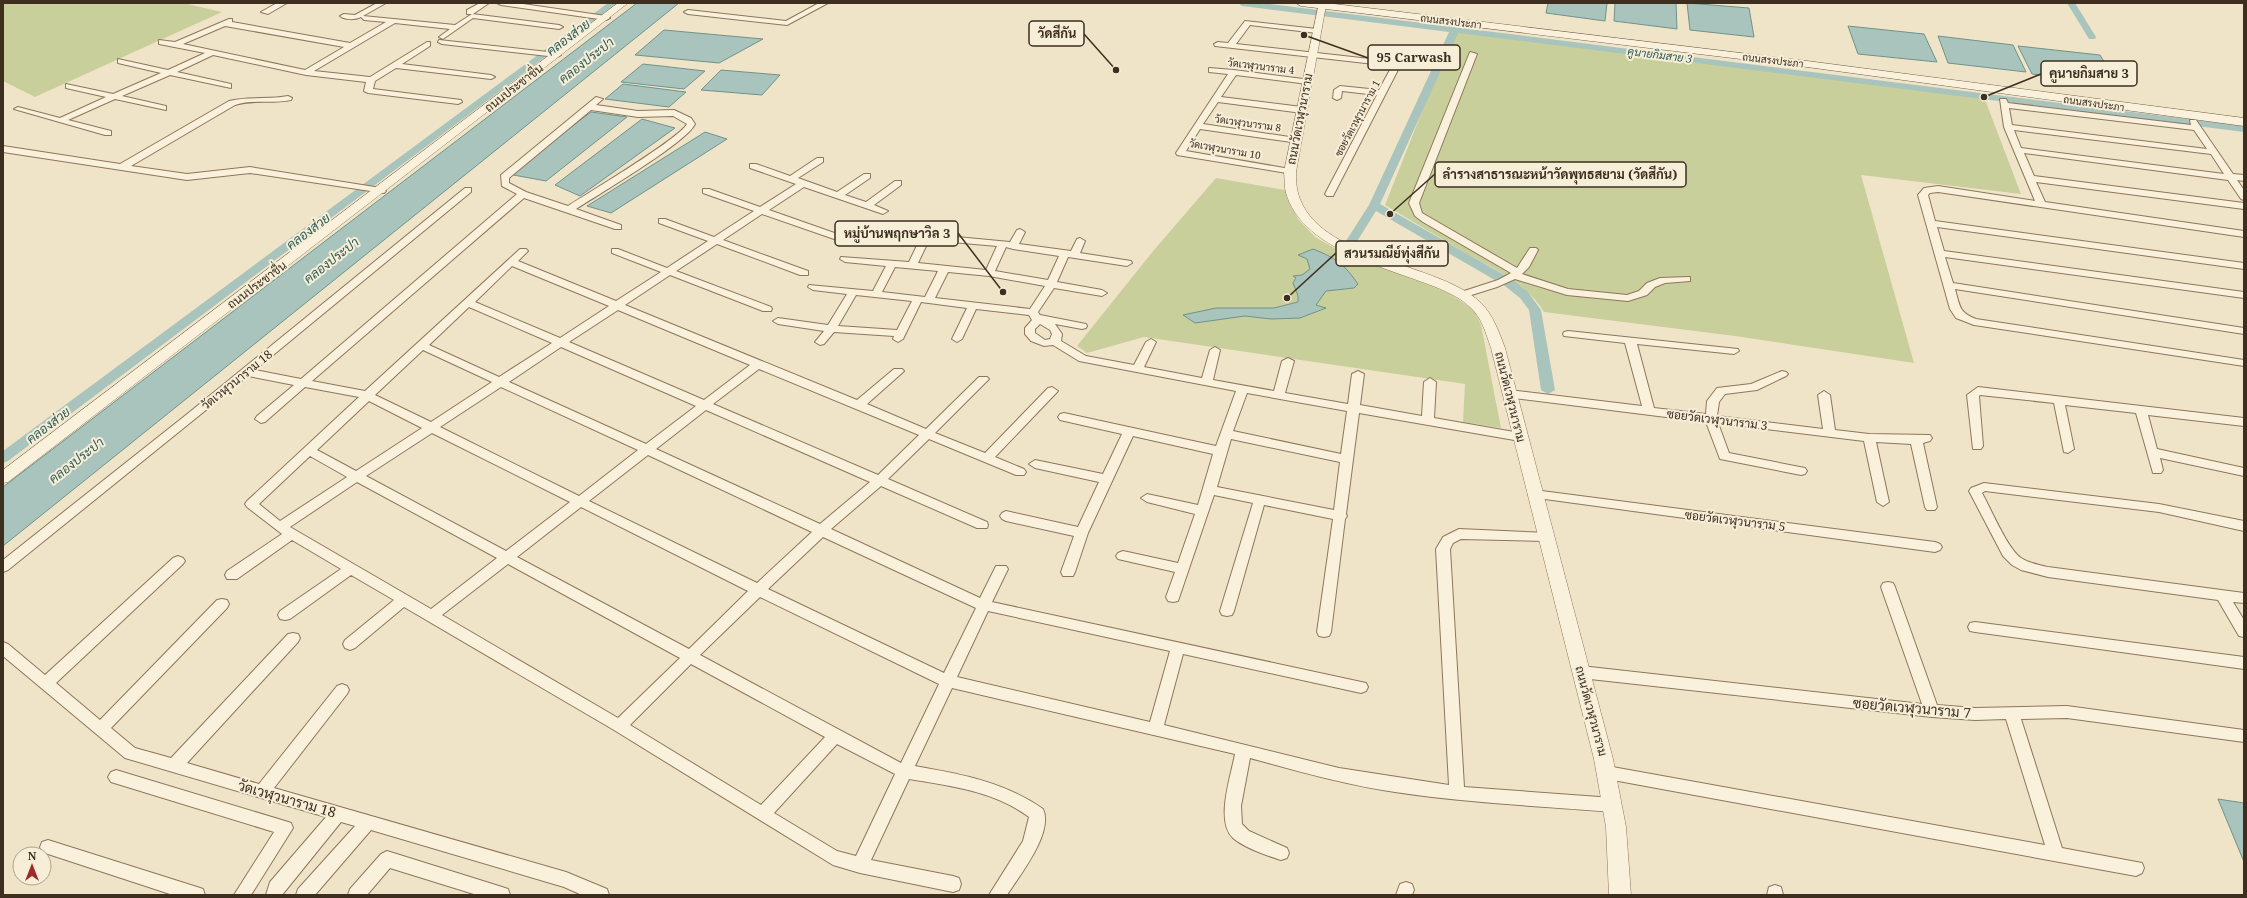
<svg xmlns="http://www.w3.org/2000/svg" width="2247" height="898" font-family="'Noto Serif',Sarabun,serif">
	<rect width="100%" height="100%" fill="#f0e4c8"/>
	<path fill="#c9cf9b" d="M3 3H183L222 12 35 97 3 81Z
		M1454 31 1984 97 2021 194 1861 175 1914 363 1735 336 1544 312C1527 283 1492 268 1464 252 1438 236 1411 221 1385 205Z
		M1216 178 1285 190 1298 219 1315 237 1336 249 1449 293 1474 310 1481 325 1501 428 1463 422 1465 384 1144 337 1087 353 1077 346 1154 250Z"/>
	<path fill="#a9c4bc" stroke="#6f938a" d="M637 3H679L3 546V487Z
		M1548 3H1607L1605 21 1546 13Z
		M1615 3H1676L1677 29 1614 21Z
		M1687 3 1749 8 1754 37 1690 30Z
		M1848 26 1924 34 1937 62 1858 54Z
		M664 30 763 39 719 63 635 55Z
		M1938 36 2013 45 2026 72 1948 63Z
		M2018 46 2100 55 2118 84 2032 74Z
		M643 64 705 71 684 89 621 82Z
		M721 70 780 75 762 95 701 90Z
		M623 84 686 92 669 107 605 99Z
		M591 112 627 117 546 181 508 174Z
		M642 119 675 128 580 196 555 185Z
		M705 132 727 139 611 213 587 206Z
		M1313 249C1336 258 1344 264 1358 284L1354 288 1326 291 1316 305 1326 308 1300 318 1271 319 1245 316 1195 323 1183 315 1216 308H1274L1298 302V296L1293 283 1296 278 1293 276 1302 275 1310 269 1307 259 1298 255Z
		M2218 799 2244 803V862Z"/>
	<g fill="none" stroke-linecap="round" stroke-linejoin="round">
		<path fill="#a9c4bc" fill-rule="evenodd" d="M608 3H617L8 461 3 463V451Z
			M1238 3H1262L2244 126V132L1458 33 1380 204 1513 280 1528 292 1541 310 1555 390 1548 394 1541 390 1529 310 1520 298 1505 286 1376 211 1356 243 1352 244 1346 241 1369 205 1449 32 1242 6Z
			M2067 3H2075L2096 37 2095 39H2089Z"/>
		<defs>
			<path id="minor" d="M277 3H287L268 14 261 12Z
				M377 3H386L363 16 455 25 472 14 559 25 563 27 559 29 473 18 443 39 439 37 450 29 395 23 314 71 370 77 427 42H430V46L402 64 491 75 495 77 491 79 396 68 375 81 373 89 461 100 462 102 458 104 368 93 364 91 366 82 306 75 213 55 177 72 231 84V88L170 75 122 96 166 106V110L115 99 68 120 111 131V135H105L14 109 18 107 60 118 106 97 66 88V84L113 94 161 73 118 63V59L168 70 205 53 159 44V40L175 42 229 19H232V22L350 43 386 22 364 20 361 17C355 20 345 20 340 16L344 14 355 15ZM225 26 344 47 305 70 183 44Z
				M480 3H489L473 14H467V10Z
				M497 3H516L606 16 610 18 606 20 501 5Z
				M819 3H828L787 25 688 14 684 12 688 10 786 21Z
				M1245 21 1317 29 1321 31 1317 33 1250 25 1236 44 1397 62 1401 64 1333 196H1327L1325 194 1377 95 1342 91 1341 98 1337 100 1333 98 1334 90 1340 86 1379 90 1392 66 1215 46 1214 44 1218 42 1228 43Z
				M439 40 557 53 561 55 557 57 442 44 438 42Z
				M1470 52 1477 54 1419 203 1422 213 1517 268 1530 248H1536L1538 250 1529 267 1522 274 1568 289 1627 295 1639 291 1647 283 1660 278 1690 277V281L1665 283 1655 287 1647 295 1628 301 1567 295 1515 279 1497 287 1462 298 1458 297 1457 295 1458 293 1498 280 1511 273 1423 222 1415 216 1409 203Z
				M1209 68 1234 70 1311 80V84H1308L1236 75 1221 97 1302 107 1306 110 1302 113 1218 102 1203 124 1296 138 1299 139V143L1200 129 1186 151 1290 169 1293 170V174L1177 155 1176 153 1228 74 1209 72Z
				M288 96 292 98 291 100C272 104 253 99 235 105L131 166 187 174 250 167 381 188 386 191 384 193 250 173 187 180 3 152V146L120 164 229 101C249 96 268 100 288 96Z
				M596 97 603 99 596 105 638 111 674 110 691 118 695 124C686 143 599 194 576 209L621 225V229H615L524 198 312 381 365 391 520 249H526L528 251 518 261 616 301 661 272 612 253V249H618L667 268 708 241 659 223V219H665L714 237 754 211 703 193V189H709L760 207 796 184 750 168V164H756L790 176 817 158H823V162L798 178 837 192 864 174H870V178L845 195 866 202 895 181H901V185L874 205 888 211 883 214 804 187 769 210 843 236V240H837L762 214 723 240 808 271V275H800L717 244 676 271 771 307 772 309 771 311H763L670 275 625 305 857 400 894 369H902L904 371 902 373 867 404 926 429 979 377H987L989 379 935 433 985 453 1048 388 1052 387 1058 391 995 457 1024 469 1026 472 1024 475H1016L929 439 888 479 987 522 988 525 987 528H977L881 486 831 529 980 598 996 566H1006L1008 569 992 602 1366 683 1368 687 1366 691 1361 693 1183 654 1164 725 1339 768 1449 785 1436 549 1443 537 1459 529 1549 533 1550 536 1549 539 1544 541 1461 539 1453 543 1450 549 1464 787 1613 798 1619 800 1621 805 1619 810 1613 812C1540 806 1467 803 1395 792 1346 785 1298 771 1250 758L1241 806 1242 824 1249 831 1287 848 1289 853 1287 858 1281 860C1268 856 1243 847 1233 838 1215 821 1231 776 1235 754L952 688 915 766C960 774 1005 782 1043 809 1054 833 1019 876 1007 895H989L1023 841 1029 817C994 791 951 786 909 779L871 860 953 876 959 878 961 884 959 890 953 892 860 873 833 865 614 730 404 607 355 648 350 650 345 648 343 644 345 640 394 600 351 575 290 619 285 620 280 619 278 615 280 611 341 569 292 540 237 579H227L225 575 227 571 282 534 247 507 245 504 247 501 359 397 305 387 265 422 261 423 255 419 257 416 294 385 248 376 8 570 3 572V560L186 415 465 188H471V192L255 370 301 379 517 194 502 186 501 175ZM591 110 638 117 673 116 687 124C679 139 588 193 568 206L526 192 509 183V178ZM512 266 609 306 560 338 475 302ZM469 307 552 343 499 377 429 345ZM618 310 750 365 704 400 569 342ZM561 347 696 406 646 444 509 382ZM423 350 492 382 431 422 375 395ZM759 369 919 435 878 475 713 404ZM501 387 638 450 579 496 440 427ZM369 401 422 428 356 471 317 450ZM706 410 870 482 820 524 656 449ZM432 433 570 502 506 551 366 476ZM648 455 812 532 757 583 589 501ZM310 456 347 477 280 521 259 504ZM357 482 497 558 431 609 290 527ZM581 507 748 591 689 649 517 557ZM823 537 976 608 944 673 768 589ZM508 564 680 658 618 718 442 615ZM760 597 939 684 901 763 700 655ZM988 611 1170 651 1150 722 957 677ZM691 664 825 737 761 805 630 725ZM837 744 895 774 856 856 837 851 774 813Z
				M2000 99H2006L2008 103 2191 125 2190 120H2196L2233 174 2244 175V181L2237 180 2244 190V200L2241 199 2228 180 2024 153 2034 176 2244 203V209L2036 182 2045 202 2244 231V237L1938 192 1930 193 1928 195 1935 221 2244 263V269L1937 227 1944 251 2244 292V298L1945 257 1953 283 2244 328V334L1955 289C1960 307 1959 312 1976 319L2244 360V366L1974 325 1956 318 1950 309 1918 195 1924 188 1938 186 2035 201 2004 127ZM2009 108 2194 130 2207 149 2012 125ZM2014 130 2211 154 2224 174 2021 148Z
				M945 222 950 225 946 236 1010 242 1017 230 1020 229 1025 232 1019 244 1071 251 1077 239 1080 238 1085 241 1080 253 1131 261 1132 263 1127 266 1068 257 1057 282 1102 290 1107 293 1102 296 1054 288 1038 312 1040 315 1086 324 1087 326 1086 328 1082 329 1055 324 1062 334 1061 341 1086 356 1134 365 1146 342 1151 339 1156 342 1144 367 1202 378 1210 350 1215 347 1220 350 1213 380 1274 391 1282 361 1288 358 1294 361 1285 393 1348 404 1352 374 1358 371 1364 374 1360 405 1422 416 1424 382 1430 378 1436 382 1434 418 1520 433 1526 437 1520 441 1359 413 1346 514 1347 516 1345 519 1331 632 1329 636 1324 637 1319 636 1317 632 1333 519 1264 505 1234 611 1232 615 1227 616 1222 615 1220 611 1253 503 1214 495 1178 601 1173 602 1168 601 1166 597 1175 572 1118 559 1116 556 1118 553 1123 551 1178 563 1195 514 1147 502 1141 498 1147 494 1198 505 1213 454 1133 436 1088 533 1075 572 1073 576H1063L1061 572 1074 536 1006 521 1002 519 1000 516 1002 513 1006 511 1078 527 1099 482 1035 468 1029 464 1035 460 1103 474 1122 434 1060 420 1058 417 1060 414 1064 413 1216 446 1236 391 1079 361 1053 345 1044 346 1031 341 1025 334V328L1032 320 1029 315 976 309 962 339 957 342 952 339 967 308 921 302 903 339 898 342 893 339 894 336 834 332 824 344 820 345 815 342 824 331 778 324 773 321 778 318 828 325 847 294 813 290 808 287 809 285 873 291 886 266 845 262 840 259 841 257 909 262 920 239 872 235 867 232 869 230 936 235 940 225ZM929 240 997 246 986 270 918 263ZM1006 247 1013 249 1059 256 1048 280 995 271ZM895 267 938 271 925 297 882 292ZM948 272 989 276 1045 286 1030 309 935 298ZM856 295 912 301 897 330 838 326ZM1040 324 1050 330 1052 334 1050 339 1045 340 1035 333V329ZM1247 393 1347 411 1341 454 1233 431ZM1231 439 1340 462 1334 510 1217 487Z
				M1568 331 1738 349 1739 351 1734 354 1637 344 1654 408 1706 414 1707 401 1717 388 1751 384 1782 371 1786 372 1788 374 1786 376 1757 390 1725 394 1719 402 1717 416 1823 429 1818 395 1824 391 1830 395 1835 430 1869 434 1930 435 1932 438 1930 441 1923 443 1937 507 1935 510H1927L1925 507 1911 444 1876 442 1889 502 1883 506 1877 502 1864 441 1718 423 1729 453 1805 468 1807 471 1805 474 1801 475 1720 459 1706 422 1505 397 1503 394 1505 391 1509 390 1642 406 1625 343 1564 336 1563 334 1564 332Z
				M1978 387 2244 418V426L2148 415 2157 449 2244 468V476L2160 458 2163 470 2161 473H2153L2136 413 2065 405 2074 449 2068 453 2064 452 2054 403 1980 395 1979 396 1983 446 1981 449H1973L1967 395Z
				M1984 483 2159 504 2244 521V531L2159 512 1985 491 1982 493C1991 509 2007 548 2021 558 2029 563 2039 565 2048 567L2244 593V603L2233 602 2244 620V637L2239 636 2218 600 2048 577 2021 570 2012 565 2003 556 1969 491 1971 488Z
				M1534 490 1935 542 1940 544 1942 547 1940 550 1935 552 1530 497 1528 494Z
				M178 556 183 558 185 561 183 564 56 683 100 720 217 600 222 599 227 600 229 604 227 608 111 728 135 748 171 758 288 634 293 633 298 634 300 638 298 642 187 763 259 784 337 686 342 684 347 686 349 690 347 694 274 788 566 872 607 889 609 895H582L564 887 371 830 315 895H296L298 889 355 826 341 822 282 895H266L270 882 326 817 125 758 3 656V642L8 644 45 675 173 558Z
				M1888 582 1893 583 1895 587 1937 705 1975 708 2067 706 2244 730V742L2067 718 2021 719 2062 848 2142 863 2144 868 2142 873 2136 876 1602 778 1599 773 1602 768 1607 766 2045 845 2006 719 1975 720 1932 717 1581 678 1576 676 1574 672 1576 668 1581 666 1922 704 1881 587 1883 583Z
				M1975 622 2244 657V669L1975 632 1970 631 1968 627 1970 623Z
				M116 770 285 821 291 823 293 828 251 895H234L274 832 111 782 108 777 111 772Z
				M48 840 197 887 203 889 205 895H173L48 854 42 852 40 847 42 842Z
				M387 851 502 887 508 889 510 895H477L390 868 367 895H348L350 889 381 854Z
				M1406 882 1412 884 1414 890 1412 895H1396L1400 884Z
				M1775 885 1781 887 1783 895H1767L1769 887Z"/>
			<path id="tertiary" d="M618 3H628L8 482 3 483V470Z
				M1319 3 1326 5 1296 172C1296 179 1296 186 1298 193 1317 261 1438 261 1481 303 1493 315 1499 332 1505 348L1613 759 1626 827 1631 895H1609L1606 827 1594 759 1491 348C1486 334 1482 318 1471 308 1458 295 1439 288 1422 282 1377 265 1301 246 1286 193 1284 186 1285 179 1284 172Z"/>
			<path id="secondary" d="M1296 3H1326L1807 61 2244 118V126L1807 67 1301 6Z"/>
		</defs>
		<use href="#minor" stroke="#8d765c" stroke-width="2"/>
		<use href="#tertiary" stroke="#8d765c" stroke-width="1"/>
		<use href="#secondary" stroke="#6f573f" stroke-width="1"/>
		<use href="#minor" fill="#faf1dc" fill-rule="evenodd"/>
		<use href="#tertiary" fill="#faf1dc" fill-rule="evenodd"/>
		<use href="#secondary" fill="#faf1dc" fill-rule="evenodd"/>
	</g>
	<g text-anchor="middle" stroke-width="4" stroke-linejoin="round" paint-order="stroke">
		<g font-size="10" fill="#3d2e20" stroke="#f7eed8">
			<text transform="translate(1451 21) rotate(7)" y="4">ถนนสรงประภา</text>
			<text transform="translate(1773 60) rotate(7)" y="4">ถนนสรงประภา</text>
			<text transform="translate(1261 66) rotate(7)" y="4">วัดเวฬุวนาราม 4</text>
			<text transform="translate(2094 103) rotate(8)" y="4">ถนนสรงประภา</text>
			<text transform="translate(1357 118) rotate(-62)" y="4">ซอยวัดเวฬุวนาราม 1</text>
			<text transform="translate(1248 123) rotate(8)" y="4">วัดเวฬุวนาราม 8</text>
			<text transform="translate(1225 149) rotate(10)" y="4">วัดเวฬุวนาราม 10</text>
		</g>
		<g font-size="11" font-style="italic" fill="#2f5d5a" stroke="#f7eed8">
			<text transform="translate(1660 55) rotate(7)" y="4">คูนายกิมสาย 3</text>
		</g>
		<g font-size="12" fill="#3d2e20" stroke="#f7eed8">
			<text transform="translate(514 88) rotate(-38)" y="4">ถนนประชาชื่น</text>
			<text transform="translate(1300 119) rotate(-79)" y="4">ถนนวัดเวฬุวนาราม</text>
			<text transform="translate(257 285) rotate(-37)" y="4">ถนนประชาชื่น</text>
			<text transform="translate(237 380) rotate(-39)" y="4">วัดเวฬุวนาราม 18</text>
			<text transform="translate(1510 397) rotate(76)" y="4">ถนนวัดเวฬุวนาราม</text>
			<text transform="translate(1717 420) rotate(7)" y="4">ซอยวัดเวฬุวนาราม 3</text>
			<text transform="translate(1735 521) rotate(7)" y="4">ซอยวัดเวฬุวนาราม 5</text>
			<text transform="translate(1591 711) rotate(75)" y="4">ถนนวัดเวฬุวนาราม</text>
		</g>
		<g font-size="13" font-style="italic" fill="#2f5d5a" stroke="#f7eed8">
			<text transform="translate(568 37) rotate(-37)" y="5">คลองส่วย</text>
			<text transform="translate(586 60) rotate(-38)" y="5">คลองประปา</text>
			<text transform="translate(308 231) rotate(-37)" y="5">คลองส่วย</text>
			<text transform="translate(331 260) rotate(-38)" y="5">คลองประปา</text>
			<text transform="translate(48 425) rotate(-37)" y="5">คลองส่วย</text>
			<text transform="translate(76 460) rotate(-38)" y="5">คลองประปา</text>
		</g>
		<g font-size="14" fill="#3d2e20" stroke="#f7eed8">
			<text transform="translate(1912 708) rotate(5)" y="5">ซอยวัดเวฬุวนาราม 7</text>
			<text transform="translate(287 799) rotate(16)" y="5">วัดเวฬุวนาราม 18</text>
		</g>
	</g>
	<path fill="none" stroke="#3d2e20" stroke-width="1.5" d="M1116 70L1084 34M1304 35L1368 58M1984 97L2041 74M1390 214L1435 174M1003 292L958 233M1287 298L1336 253"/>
	<g fill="#3d2e20" stroke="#f7eed8" stroke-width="1.5">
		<circle cx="1116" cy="70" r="4"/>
		<circle cx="1304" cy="35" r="4"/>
		<circle cx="1984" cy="97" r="4"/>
		<circle cx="1390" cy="214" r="4"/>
		<circle cx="1003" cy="292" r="4"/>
		<circle cx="1287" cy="298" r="4"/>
	</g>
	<g fill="#f7eed8" stroke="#3d2e20" stroke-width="1.5">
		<rect x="1029" y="21" width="55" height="25" rx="4"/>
		<rect x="1368" y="45" width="92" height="25" rx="4"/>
		<rect x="2041" y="61" width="96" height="25" rx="4"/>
		<rect x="1435" y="162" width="251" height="25" rx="4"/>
		<rect x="835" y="221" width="123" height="25" rx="4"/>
		<rect x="1336" y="241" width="112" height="25" rx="4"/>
	</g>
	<g font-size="13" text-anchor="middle" font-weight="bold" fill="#3d2e20">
		<text x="1057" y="38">วัดสีกัน</text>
		<text x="1414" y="62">95 Carwash</text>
		<text x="2089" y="78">คูนายกิมสาย 3</text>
		<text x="1560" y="179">ลำรางสาธารณะหน้าวัดพุทธสยาม (วัดสีกัน)</text>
		<text x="897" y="238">หมู่บ้านพฤกษาวิล 3</text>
		<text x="1392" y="258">สวนรมณีย์ทุ่งสีกัน</text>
	</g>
	<rect width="2247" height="898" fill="none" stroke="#3d2e20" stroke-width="8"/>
	<g transform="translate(32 866)"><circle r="19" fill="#f7eed8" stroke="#ada18e"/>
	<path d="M0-3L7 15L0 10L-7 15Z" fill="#9e2a2b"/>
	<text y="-6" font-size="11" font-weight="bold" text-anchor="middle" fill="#3d2e20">N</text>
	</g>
</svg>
